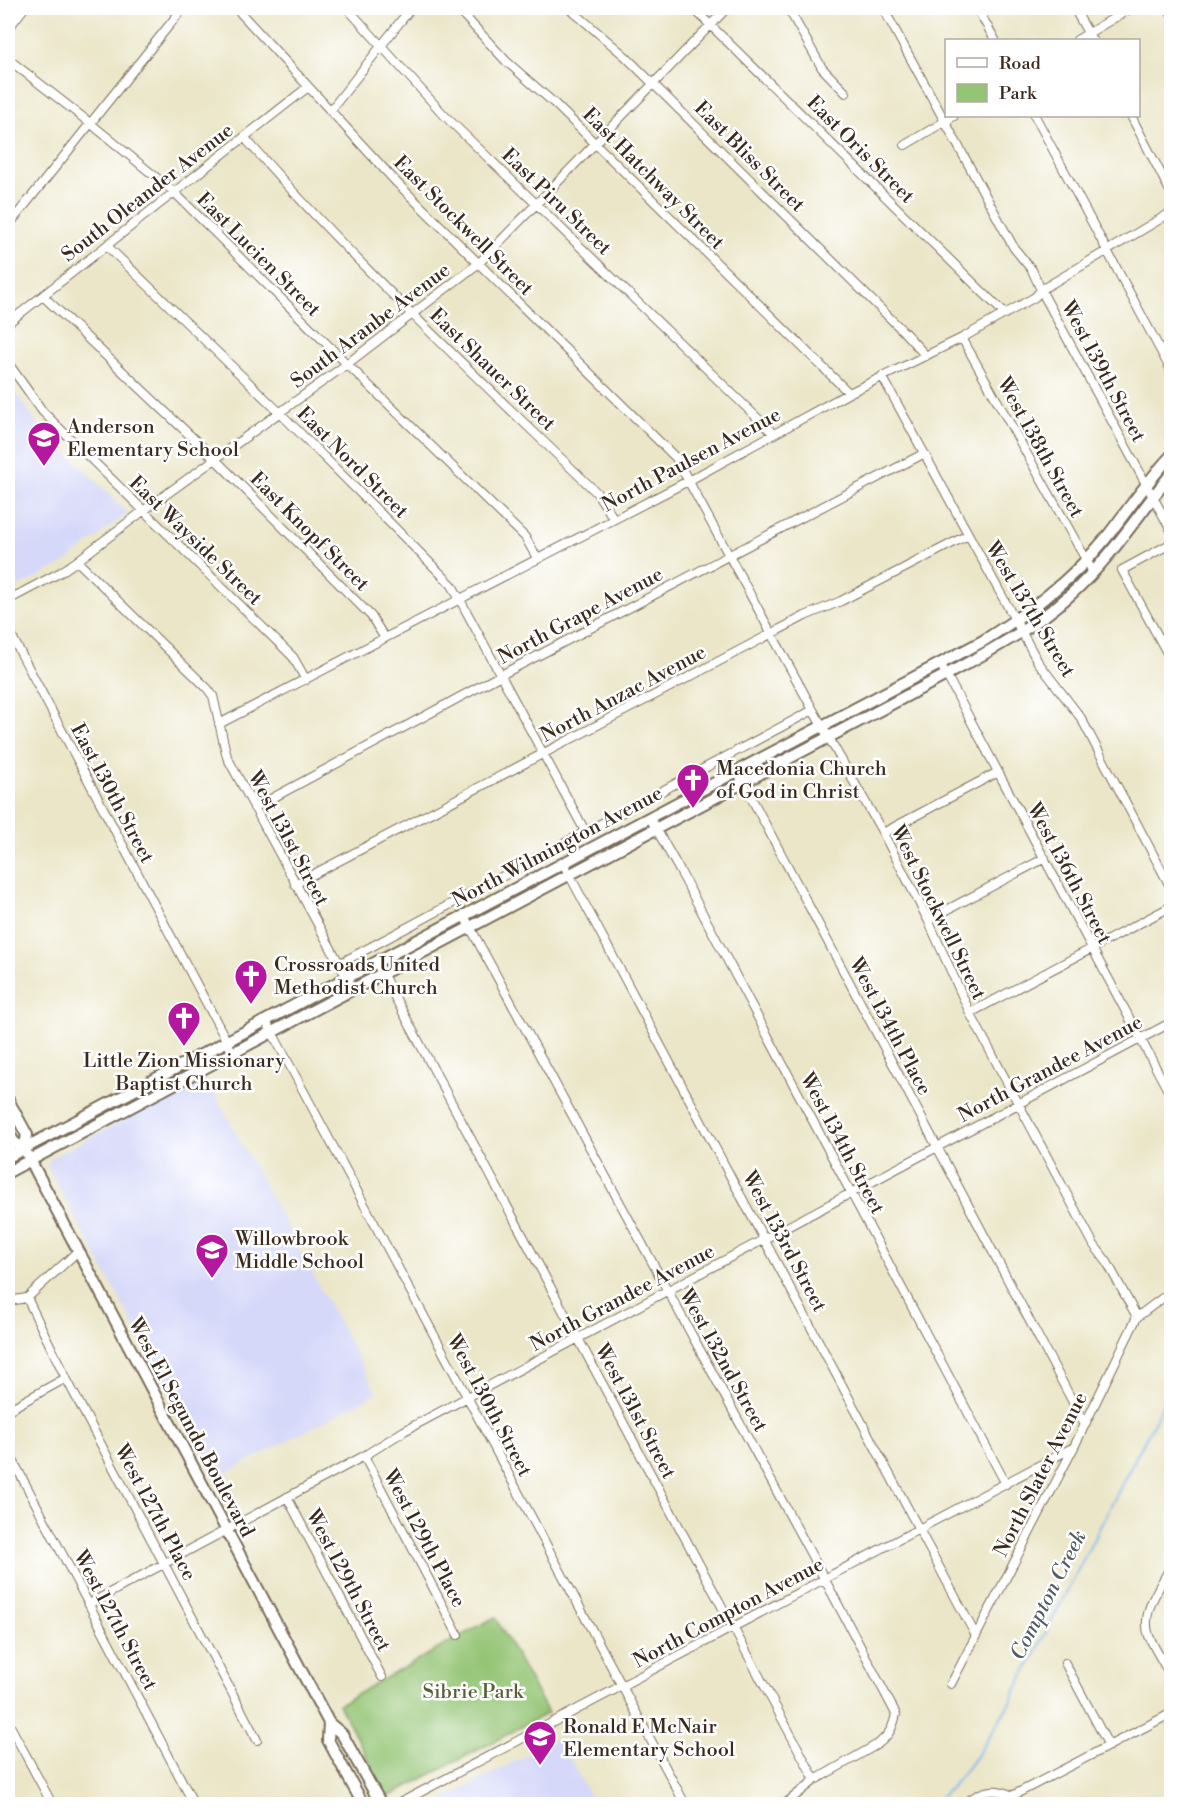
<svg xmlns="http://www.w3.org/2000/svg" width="1179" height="1812" font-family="'Libre Bodoni',serif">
	<rect width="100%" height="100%" fill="#fff"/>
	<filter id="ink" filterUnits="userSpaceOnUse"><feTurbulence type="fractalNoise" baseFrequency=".0167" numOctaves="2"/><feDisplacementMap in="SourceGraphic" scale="12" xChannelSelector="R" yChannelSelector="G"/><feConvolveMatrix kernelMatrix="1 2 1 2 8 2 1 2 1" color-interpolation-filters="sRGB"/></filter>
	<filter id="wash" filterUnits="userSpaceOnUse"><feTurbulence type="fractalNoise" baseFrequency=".008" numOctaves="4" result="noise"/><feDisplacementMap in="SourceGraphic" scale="24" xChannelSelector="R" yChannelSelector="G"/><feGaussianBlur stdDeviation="1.35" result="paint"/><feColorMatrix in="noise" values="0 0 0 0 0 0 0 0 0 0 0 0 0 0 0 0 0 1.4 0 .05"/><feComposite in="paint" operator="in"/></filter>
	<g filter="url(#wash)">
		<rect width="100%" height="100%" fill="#ebe6c8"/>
		<path fill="#d5d8f9" d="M8 381 35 421 128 513 63 564 8 592Z
			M206 1078 377 1393 217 1478 47 1165 52 1157Z
			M559 1738 594 1804H434L452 1795Z"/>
		<path fill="#94c575" stroke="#68784a" stroke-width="1.5" d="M495 1617 548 1713 390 1796 387 1795 339 1704Z"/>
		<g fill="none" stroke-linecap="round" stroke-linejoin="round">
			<path stroke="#7eb5ed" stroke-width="2" d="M933 1804C966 1776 987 1741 1009 1704L1172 1387"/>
		</g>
	</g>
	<g filter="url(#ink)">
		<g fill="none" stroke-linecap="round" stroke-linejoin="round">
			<defs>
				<path id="minor" d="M236 8 396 182 676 458 813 710 883 833 928 920 970 1013 1094 1245 1107 1262 1137 1317
					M347 8 445 116 774 434
					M457 8 506 61 554 103 849 393
					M569 8 625 56 904 332 926 356
					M693 8 1005 314
					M788 8 822 68 846 93
					M883 8 1014 248 1032 270 1041 290 1172 532
					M977 8 995 40
					M1074 8 1092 40
					M1168 8 1172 14
					M8 29 24 8
					M1077 40 1131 8
					M8 59 90 123 174 192 347 364 525 537 537 558
					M330 111 411 8
					M1035 116 1172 372
					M1131 116 1172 195
					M244 137C354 263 477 377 597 493L614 519
					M905 145 954 116
					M8 226 183 8
					M107 246 275 408 452 585 585 831
					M43 296 216 460 371 616 384 637
					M8 323 308 87
					M962 338 1093 572
					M8 363 43 412 293 657 306 680
					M882 376 1038 662 1081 718 1172 890
					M1172 543 1122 570 1172 662
					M77 561 207 688 213 696 227 757 353 989
					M8 600 61 572 77 561 143 511 347 364 479 263 727 8
					M8 629 233 1053
					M940 663 1172 1098
					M219 724 688 481 849 393 962 338 1035 297 1041 290 1172 212
					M737 771 1084 1423
					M254 808 501 675 923 454
					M650 818 680 871 1006 1484
					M883 833 998 772
					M563 863 976 1636
					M295 884 805 616 841 601 968 535
					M464 916 825 1580 896 1714C893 1728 889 1735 878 1744L815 1780 785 1804
					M928 920 1045 858
					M376 962 815 1780
					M339 964 813 710
					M970 1013 1172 906
					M266 1021 685 1804
					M27 1298 66 1378 257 1740
					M8 1301 27 1298 78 1251
					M8 1410 66 1378
					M8 1451 194 1804
					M364 1456 458 1635
					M287 1497 382 1677
					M1172 1565C1161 1585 1140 1612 1149 1636 1155 1650 1164 1664 1172 1678
					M89 1604 364 1456 404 1431 1172 1022
					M1065 1663 1109 1746
					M951 1684 1074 1447 1137 1317 1172 1291
					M8 1722 52 1804
					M1012 1796 1016 1804
					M398 1804 1074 1447
					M965 1804C979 1791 994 1786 1012 1796L1172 1713"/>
				<path id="major" d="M8 1100 27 1135 24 1149
					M8 1132 14 1142 24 1149
					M27 1154 329 1723 342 1734 381 1804
					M8 1157 983 641C1029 612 1071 581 1106 538 1128 510 1147 481 1172 455
					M8 1172 946 675C989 651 1032 629 1069 596 1110 560 1138 514 1172 473
					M329 1723 328 1740 363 1804"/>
			</defs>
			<use href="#minor" stroke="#796c5a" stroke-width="10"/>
			<use href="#major" stroke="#796c5a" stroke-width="14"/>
			<use href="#minor" stroke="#fff" stroke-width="8"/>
			<use href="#major" stroke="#fff" stroke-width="10"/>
		</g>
	</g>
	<defs>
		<symbol id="school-pin" viewBox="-11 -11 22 30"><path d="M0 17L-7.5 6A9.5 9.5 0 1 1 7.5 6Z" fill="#b5179e" stroke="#fff"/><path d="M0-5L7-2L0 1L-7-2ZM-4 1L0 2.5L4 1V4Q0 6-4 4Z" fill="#fff"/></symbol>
		<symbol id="church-pin" viewBox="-11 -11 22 30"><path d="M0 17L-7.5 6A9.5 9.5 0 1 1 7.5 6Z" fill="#b5179e" stroke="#fff"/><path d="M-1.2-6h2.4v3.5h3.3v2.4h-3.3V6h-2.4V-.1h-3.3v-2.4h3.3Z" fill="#fff"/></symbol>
	</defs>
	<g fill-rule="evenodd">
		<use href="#school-pin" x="25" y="419" width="38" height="52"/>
		<use href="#church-pin" x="674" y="761" width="38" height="52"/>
		<use href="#church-pin" x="232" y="957" width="38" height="52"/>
		<use href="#church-pin" x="165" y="999" width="38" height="52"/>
		<use href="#school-pin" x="193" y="1231" width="38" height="52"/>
		<use href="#school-pin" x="521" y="1718" width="38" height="52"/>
	</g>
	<g text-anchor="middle" stroke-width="5" stroke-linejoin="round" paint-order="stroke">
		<g font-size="20" fill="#3b2a1e" stroke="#fff">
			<text transform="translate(861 149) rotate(45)" y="7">East Oris Street</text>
			<text transform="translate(750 156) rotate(45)" y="7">East Bliss Street</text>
			<text transform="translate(654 178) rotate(45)" y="7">East Hatchway Street</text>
			<text transform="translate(147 192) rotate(-38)" y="7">South Oleander Avenue</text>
			<text transform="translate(557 201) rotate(44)" y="7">East Piru Street</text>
			<text transform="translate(464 225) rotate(45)" y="7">East Stockwell Street</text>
			<text transform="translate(259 254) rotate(45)" y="7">East Lucien Street</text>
			<text transform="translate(370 325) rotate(-37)" y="7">South Aranbe Avenue</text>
			<text transform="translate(493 369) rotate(44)" y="7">East Shauer Street</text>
			<text transform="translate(1104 371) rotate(62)" y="7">West 139th Street</text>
			<text transform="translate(1041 447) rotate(61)" y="7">West 138th Street</text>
			<text transform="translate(691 459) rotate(-28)" y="7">North Paulsen Avenue</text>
			<text transform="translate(353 462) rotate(45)" y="7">East Nord Street</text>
			<text transform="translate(310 531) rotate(45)" y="7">East Knopf Street</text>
			<text transform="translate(196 540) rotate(44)" y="7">East Wayside Street</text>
			<text transform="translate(1031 609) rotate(59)" y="7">West 137th Street</text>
			<text transform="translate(580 615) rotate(-28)" y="7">North Grape Avenue</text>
			<text transform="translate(623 693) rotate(-28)" y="7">North Anzac Avenue</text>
			<text transform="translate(113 793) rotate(62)" y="7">East 130th Street</text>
			<text transform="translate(289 838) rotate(62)" y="7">West 131st Street</text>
			<text transform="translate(557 846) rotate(-28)" y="7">North Wilmington Avenue</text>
			<text transform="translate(1070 873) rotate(62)" y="7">West 136th Street</text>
			<text transform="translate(939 912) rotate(64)" y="7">West Stockwell Street</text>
			<text transform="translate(891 1026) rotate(62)" y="7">West 134th Place</text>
			<text transform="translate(1050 1068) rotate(-28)" y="7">North Grandee Avenue</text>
			<text transform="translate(843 1143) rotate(62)" y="7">West 134th Street</text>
			<text transform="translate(785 1241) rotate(62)" y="7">West 133rd Street</text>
			<text transform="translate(622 1297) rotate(-28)" y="7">North Grandee Avenue</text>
			<text transform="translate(724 1360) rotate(61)" y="7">West 132nd Street</text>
			<text transform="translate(490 1405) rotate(62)" y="7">West 130th Street</text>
			<text transform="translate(636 1411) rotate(62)" y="7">West 131st Street</text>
			<text transform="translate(192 1427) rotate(62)" y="7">West El Segundo Boulevard</text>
			<text transform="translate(1040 1474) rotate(-63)" y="7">North Slater Avenue</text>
			<text transform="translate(156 1512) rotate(62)" y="7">West 127th Place</text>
			<text transform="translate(425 1538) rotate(62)" y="7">West 129th Place</text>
			<text transform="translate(349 1580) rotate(62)" y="7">West 129th Street</text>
			<text transform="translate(728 1612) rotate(-28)" y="7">North Compton Avenue</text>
			<text transform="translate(116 1620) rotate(62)" y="7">West 127th Street</text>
		</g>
		<g font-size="20" fill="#3b2a1e" stroke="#fff" text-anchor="start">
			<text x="67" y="433">Anderson<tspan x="67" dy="23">Elementary School</tspan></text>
			<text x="716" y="775">Macedonia Church<tspan x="716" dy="23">of God in Christ</tspan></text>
			<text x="274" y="971">Crossroads United<tspan x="274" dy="23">Methodist Church</tspan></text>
			<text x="184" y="1067" text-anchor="middle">Little Zion Missionary<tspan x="184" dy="23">Baptist Church</tspan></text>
			<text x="235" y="1245">Willowbrook<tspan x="235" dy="23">Middle School</tspan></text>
			<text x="563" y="1733">Ronald E McNair<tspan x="563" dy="23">Elementary School</tspan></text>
		</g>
		<g font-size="20" fill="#5a603c" stroke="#fff">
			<text x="473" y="1698">Sibrie Park</text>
		</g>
		<g font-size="21" font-style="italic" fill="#525b66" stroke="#fff">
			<text transform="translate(1048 1595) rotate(-63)" y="7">Compton Creek</text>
		</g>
	</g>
	<rect width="1179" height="1812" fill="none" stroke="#fff" stroke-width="30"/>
	<rect x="945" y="39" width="195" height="78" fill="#ffffff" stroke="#b1aaa5" stroke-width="1.5"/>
	<rect x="957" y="58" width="30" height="9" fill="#ffffff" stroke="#b1aaa5" stroke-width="1.5"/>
	<text x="999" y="69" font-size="18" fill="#3b2a1e">Road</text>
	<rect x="957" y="84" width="30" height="18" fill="#94c575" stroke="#b1aaa5" stroke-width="1.5"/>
	<text x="999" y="99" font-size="18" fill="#3b2a1e">Park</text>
</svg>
